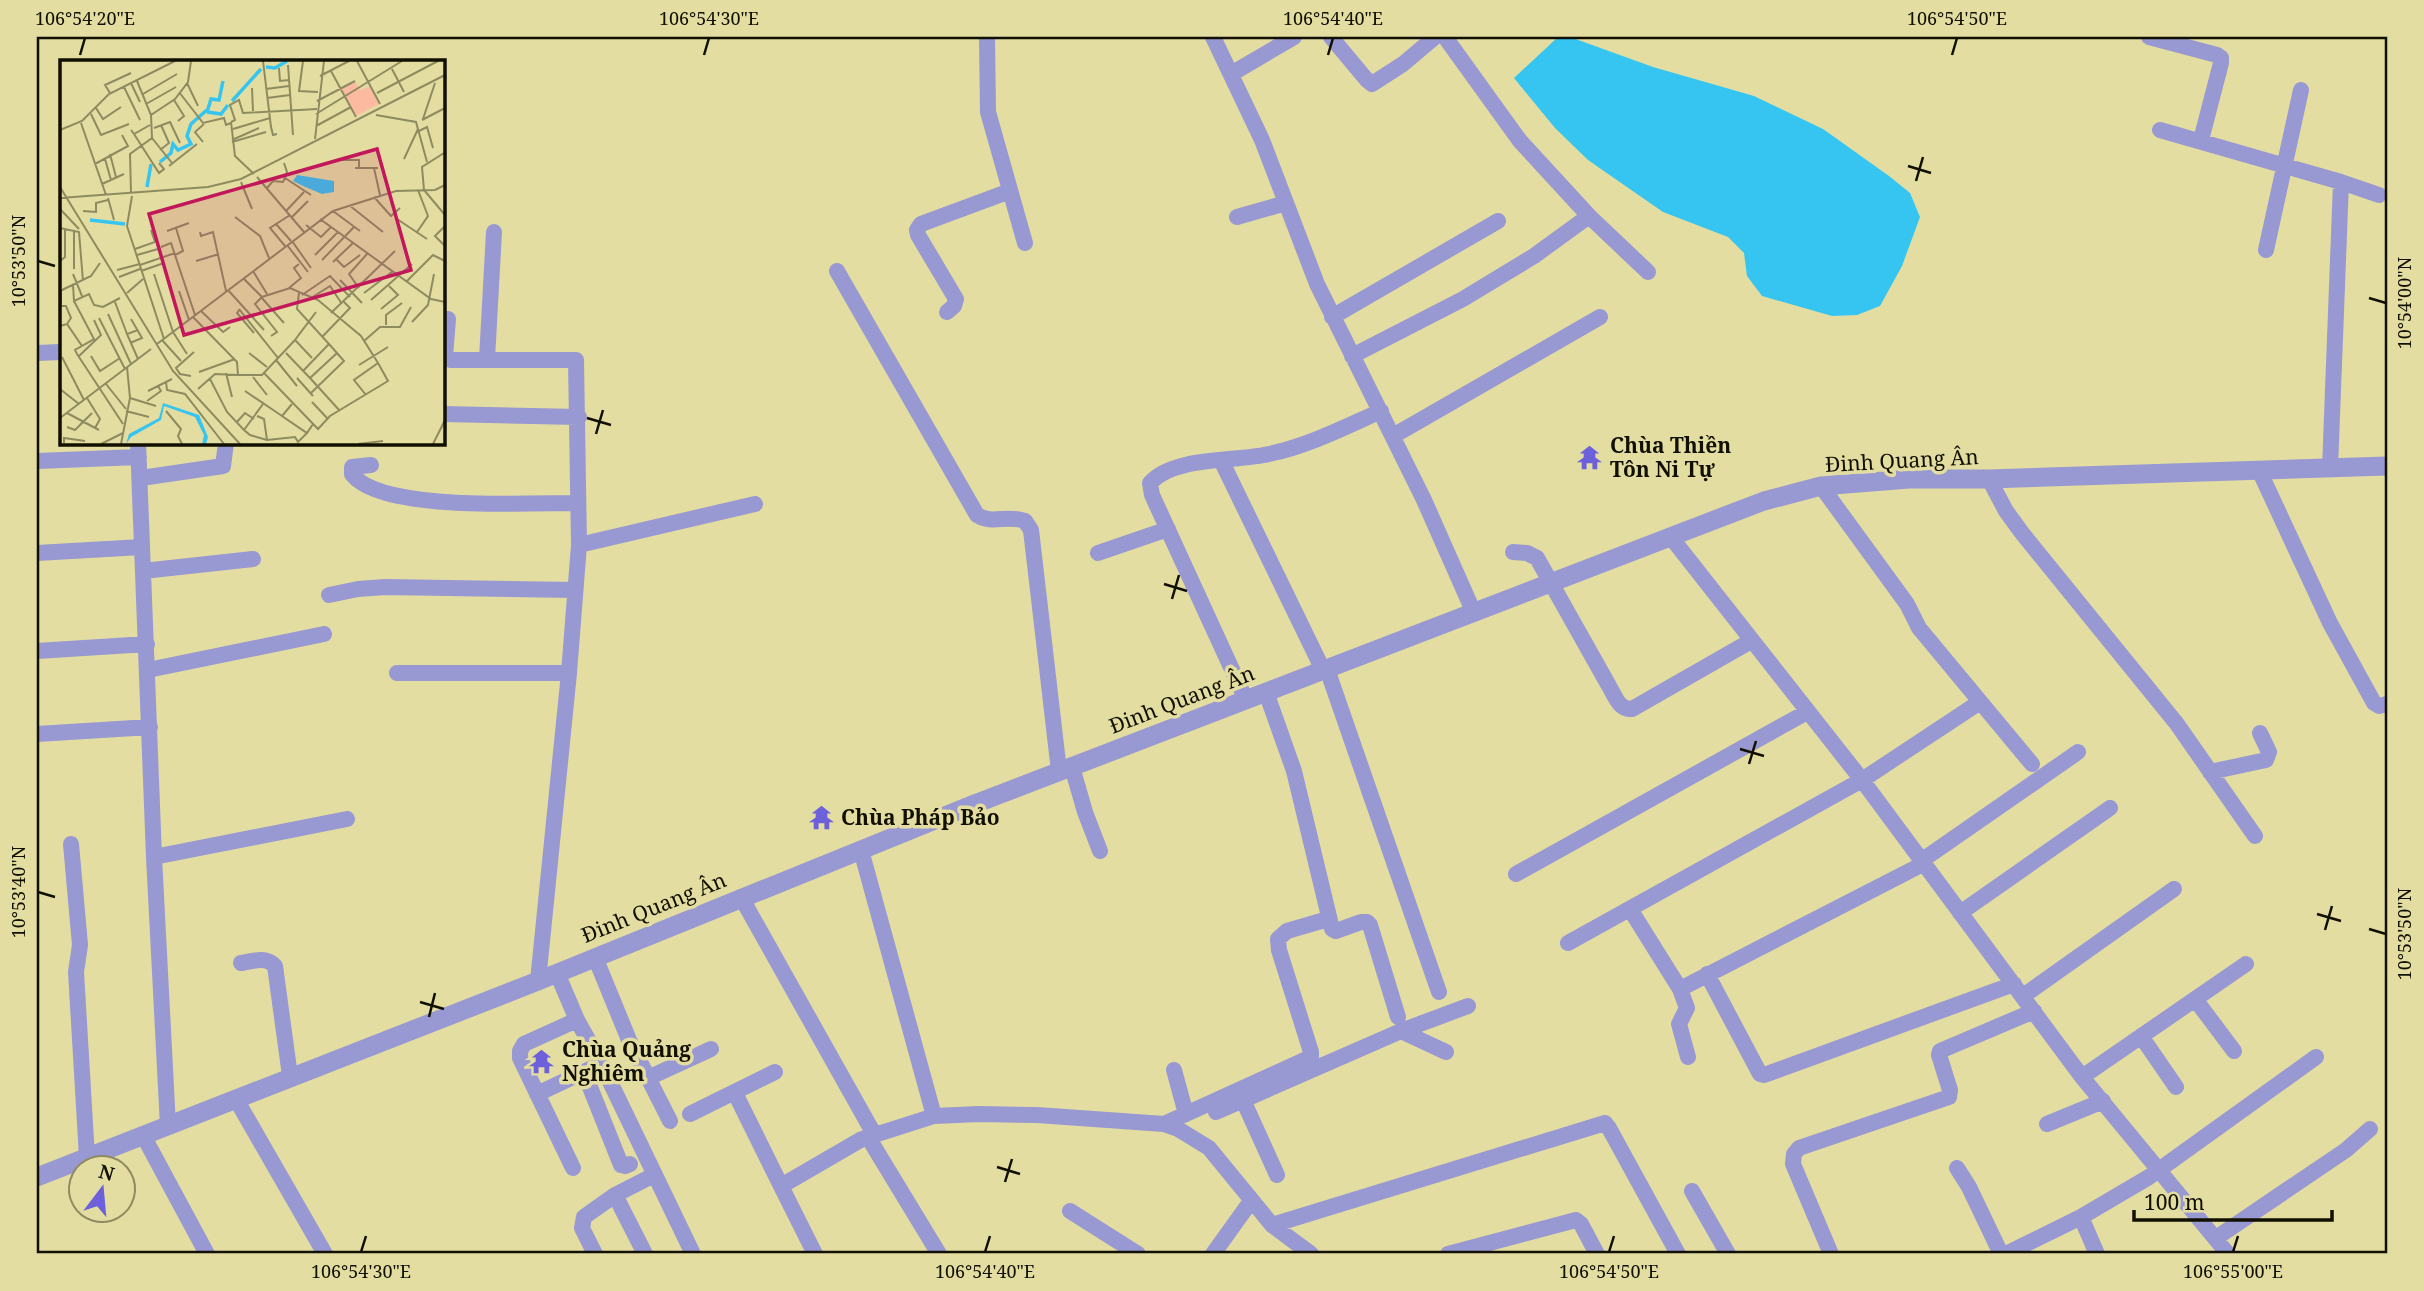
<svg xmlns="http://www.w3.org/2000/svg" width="2424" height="1291" font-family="'Noto Serif',serif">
	<rect width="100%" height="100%" fill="#e3dda1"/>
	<path fill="#36c5f1" d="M1558 37H1570L1653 67 1754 96 1823 129 1889 176 1910 193 1920 217 1902 266 1880 306 1857 315 1832 316 1762 296 1747 276 1744 253 1728 237 1663 212 1588 160 1555 128 1514 78Z"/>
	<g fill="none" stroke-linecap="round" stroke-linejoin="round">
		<path stroke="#9898d3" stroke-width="16" d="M987 37 988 112 1025 243
			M1213 37 1262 140 1317 284 1424 500 1474 613
			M1331 37 1366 79 1372 84 1403 64 1435 37
			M1445 37 1520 141 1589 216 1648 272
			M2149 37 2217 55 2221 58V63L2201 140
			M1231 74 1294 37
			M2160 130 2341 182 2379 195
			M1237 217 1286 203
			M2266 250 2301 90
			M837 271 977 515C993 525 1006 514 1025 521L1031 530 1059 771
			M947 312 954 306 956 299 918 235 917 230 921 224 1010 191
			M1332 317 1498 221
			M448 319 445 356 451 360H576L579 545 569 673 538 981
			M37 353 61 352
			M1352 356 1463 299 1534 256 1589 216
			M487 359 494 232
			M443 414 579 417
			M1393 436 1600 317
			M138 443 154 857 168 1126
			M1221 460 1323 670
			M37 461 139 457
			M371 465 352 467V474C380 512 529 503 577 503
			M2330 468 2341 182
			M2259 470 2330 623 2374 703 2379 706 2387 704
			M141 478 223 466 226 443
			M1989 479 2006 511 2022 533 2177 724 2255 836
			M1821 486 1907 604 1919 628 2032 764
			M1670 536 1862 780 2082 1077 2228 1254
			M579 545 755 504
			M1513 552 1527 553 1537 558 1609 686C1615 696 1619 710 1632 709L1751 641
			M37 553 142 547
			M1098 553 1168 529
			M143 571 253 559
			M329 595 358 589 385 587 575 590
			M37 651 147 644
			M1327 669 1439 992
			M148 670 324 634
			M397 673H569
			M1266 692 1294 771 1332 929 1336 931 1361 922H1367L1370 925 1398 1017
			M1246 700 1152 495 1150 483C1174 456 1235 462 1269 454 1308 446 1345 427 1381 411
			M37 734 150 727
			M1072 767 1085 812 1100 851
			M2210 772 2266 760 2269 752 2260 733
			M71 844 80 945 76 972 87 1157
			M861 850 934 1116
			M154 857 347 819
			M1921 861 2078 752
			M1516 874 1807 712
			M741 897 874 1134
			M1630 909 1680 989 1687 1008 1679 1024 1688 1057
			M1960 913 2110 808
			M1568 943 1862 780 1980 702
			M595 957 629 1040 670 1121
			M241 963C253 961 266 956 275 966L290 1076
			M557 973 577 1020 601 1063 693 1254
			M1707 974 1760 1074 1764 1075 2014 984
			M1680 989 1923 864
			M2023 996 2174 889
			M2195 999 2234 1051
			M1401 1031 1468 1006
			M2141 1036 2176 1087
			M1174 1070 1186 1114
			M584 1072 621 1165 625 1166 630 1164
			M2082 1077 2246 964
			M648 1078 711 1049
			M735 1093 781 1186
			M537 1094 592 1068
			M236 1099 325 1254
			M1243 1100 1277 1175
			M1216 1112 1401 1031 1446 1052
			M690 1114 775 1072
			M1164 1124 1311 1057V1052L1279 950 1278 939 1287 931 1328 919
			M2047 1124 2103 1101
			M144 1137 207 1254
			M868 1137 939 1254
			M573 1168 520 1058V1051L524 1044 577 1020
			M1957 1168 1969 1187 2001 1254
			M1692 1191 1728 1254
			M615 1195 645 1254
			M1070 1211 1138 1254
			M2081 1217 2097 1254
			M1272 1225 1605 1123 1609 1128 1678 1254
			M2216 1238 2346 1150 2370 1129
			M595 1254 582 1228 584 1217 615 1195 654 1175
			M815 1254 781 1186 862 1139 934 1116 979 1114 1037 1115 1164 1124 1178 1129 1209 1148 1272 1225 1311 1254
			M1213 1254 1251 1201
			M1448 1254 1576 1220 1581 1224 1597 1254
			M1831 1254 1793 1164 1794 1154 1799 1148 1949 1097 1950 1090 1939 1055 1940 1051 2034 1011
			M2006 1254 2081 1217 2149 1177 2316 1057"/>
		<path stroke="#9898d3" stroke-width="19" d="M37 1177 538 981 972 805 1764 501 1821 486 1909 479H1989L2387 466"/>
	</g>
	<path fill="none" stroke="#110f00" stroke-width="2.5" d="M80 55 85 38M704 55 709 38M1328 55 1333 38M1952 55 1957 38M1908 166 1931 173M1916 181 1923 157M38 261 55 266M2369 298 2386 303M587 418 611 425M596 434 603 410M1164 584 1187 591M1172 599 1179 575M1740 749 1764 756M1749 764 1756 741M38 892 55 897M2317 914 2341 921M2369 929 2386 934M2325 930 2332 906M420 1002 444 1009M429 1017 435 993M997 1167 1020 1174M1005 1182 1012 1159M361 1252 366 1236M985 1252 990 1236M1609 1252 1614 1236M2233 1252 2238 1236"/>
	<defs>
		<symbol id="temple-bare" viewBox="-9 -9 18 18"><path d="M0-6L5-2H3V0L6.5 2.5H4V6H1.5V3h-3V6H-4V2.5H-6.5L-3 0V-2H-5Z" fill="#6d61db" stroke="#e3dda1" stroke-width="2.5" paint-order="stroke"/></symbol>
	</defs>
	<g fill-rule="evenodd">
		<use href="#temple-bare" x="1572" y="440" width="35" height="35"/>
		<use href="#temple-bare" x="804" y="800" width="35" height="35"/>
		<use href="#temple-bare" x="524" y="1044" width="35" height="35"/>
	</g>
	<g text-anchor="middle" stroke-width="7" stroke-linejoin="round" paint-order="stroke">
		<g font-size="21" font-weight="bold" fill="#110f00" stroke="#e3dda1" text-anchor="start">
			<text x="1610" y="453">Chùa Thiền<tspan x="1610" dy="24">Tôn Ni Tự</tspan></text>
			<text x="841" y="825">Chùa Pháp Bảo</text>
			<text x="562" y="1057">Chùa Quảng<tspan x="562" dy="24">Nghiêm</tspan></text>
		</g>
		<g font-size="21" fill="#110f00" stroke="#e3dda1">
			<text transform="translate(1902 461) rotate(-3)" y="7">Đinh Quang Ân</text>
			<text transform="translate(1182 700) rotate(-21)" y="7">Đinh Quang Ân</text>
			<text transform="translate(654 908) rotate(-22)" y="7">Đinh Quang Ân</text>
		</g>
	</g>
	<g transform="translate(60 60)">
		<rect width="385" height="385" fill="#e3dda1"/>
		<path d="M295 21 300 30 310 26 319 44 296 56 281 29Z" fill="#fcbba1"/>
		<path d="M237 115 274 121V132L262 134 243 126 233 121ZM103 343 139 355 148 377 146 384H142L144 375 135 357 104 346 101 360 71 377 66 384 69 374 99 358Z" fill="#36c5f1"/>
		<path fill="none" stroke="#36c5f1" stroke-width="3.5" d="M206 7 215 8 227 1M172 41 201 9M147 52 161 54 168 45M100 102 111 93 113 84 118 90 131 84 127 76 131 64 148 49 151 39 159 40 163 21M87 127 91 104M30 160 65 164"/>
		<path fill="none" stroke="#8f8b61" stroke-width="2" d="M203 1 211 67 213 75 217 74M243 1 239 31 258 32M297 1 320 44M228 5 233 75M219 8 220 21 229 20M332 9 344 32M271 11 296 57M260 16 289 1M71 23 80 42M127 23 138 46M64 27 80 60M192 28 193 51M206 29 229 26M119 32 143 63 164 58 166 65 171 63M50 33 45 25 71 13M317 33 378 1M83 34 117 14M207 38 230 35M114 40 124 56 118 61M257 41 295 21M86 44 116 27M36 48 43 59 61 47M31 54 41 75 69 64M256 54 342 1M91 55 115 39 128 22 131 1M316 55 356 62 367 102M363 59 375 23M362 60 385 48M171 62 175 60 170 45 179 40 183 53 257 49M171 62 175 96 194 114M21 63 46 135M256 66 291 47M94 68 110 62 120 83M173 69 210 58M0 70 22 61 49 34 115 1M71 70 74 74 90 65M359 71 367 67 373 88M74 74 99 113 104 109 99 103M92 78 112 103M255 79 264 1M172 80 199 68M143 82 135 72 144 64M172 82 206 72M100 90 109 83 101 65M384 93 362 107 364 130 385 155M50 94 56 117M45 99 51 120M344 99 358 69M280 100H299V108M35 104 68 86 62 75M109 106 137 84M295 108H318M314 108 320 135M197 117 244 172M225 118 251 135M181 122 192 149M42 124 64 114M0 127 113 311 180 384M207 128 213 121 223 122 227 112 224 103M71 133 70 94 92 78 91 55 77 21M72 136 67 166 104 279M314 137 331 156 340 148M0 138 148 127 181 119 385 15M48 138 54 160M289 145 323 172M0 149 19 169M23 151 36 152V143L48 140M226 151 244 132M273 151 300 171M175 157 200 176 209 198M232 157 248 141M260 159 371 239 385 242M337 159 367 179M216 164 231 181M246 165 261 177 271 167M0 168 19 172 23 221M14 171V209M107 171 129 163M140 172 141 176 153 172 166 231M357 172 368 156 358 130M232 181 251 208M227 185 248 212M384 185 375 176 385 166M225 186 210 168 230 155M101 187 111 183 135 255M75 189 95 182 91 170M77 195 98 189M115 195 123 191 116 168M255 195 278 172M276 199 284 207 300 195M262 200 294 167M0 201 5 197V169M136 201 159 194M273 202 293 183M80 205 115 193M57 210 80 204M81 211 104 203M193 211 207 234M13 214 22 236M94 214 113 272M59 217 80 209M183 218 202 237M280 220 302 243M346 222 373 195 385 201M13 225 14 241 29 234 34 245 43 247 60 238M229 228 241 218 234 208 239 204M299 228 289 214 307 194M1 230V246H6L11 258 7 264M168 230 204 270M0 231 31 216 40 203M119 231 129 260M67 233 83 219M239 233 237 249 269 284 243 311M304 233 332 212M242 235 270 216 290 237M201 237 224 263M251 238 270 226 282 244M311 240 352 204M14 241 34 279 15 290 17 294M55 242 67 274M179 249 218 298M180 249 177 253 194 273M321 249 338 235 329 226M141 251 163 272 170 267M271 253 335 191M48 254 71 304M133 257 177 302 178 315H202L235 280M39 258 65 309M352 262 368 245 374 214M326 265V255L342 243M0 266 7 264 22 286M78 270 67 274 78 299M113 272 127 294M211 276 217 272 195 244 202 237 230 228 258 240 301 276 318 303 294 320 306 335M262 277 290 248 284 242M102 280 121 301M304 281 320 267H340L351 247M70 283 82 278 71 259M97 284 273 151 336 131 375 130 385 125M189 293 207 307M226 293 250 318 277 293M17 294 63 364M19 296 41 275 34 260M31 296 40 311 60 298M2 297 24 340M252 298 235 280 256 252M216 300 237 326M299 305 328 287M139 312 175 299M166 313 172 337M204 313 258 369 270 356 328 321 318 303M131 316 120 314 116 308 134 292M193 317 207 335M237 318 253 336M250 318 280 351M150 319 167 352 184 370M106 322 107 330 125 334 164 384M46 324 66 349M0 329 19 344M138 329 155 314 178 315M88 331 112 319M185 331 222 356M251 333 284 301 269 284M27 338 40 359 35 368M70 338 96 346M87 341 101 331 98 326M252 342 267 358M203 344 184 370 190 375 207 380 235 377 238 382 247 373M232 344 222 356 247 373 253 364M66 351 89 357M106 351 121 369 118 376 122 384M7 353 39 370M197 356 204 359 207 380M0 358 91 289M176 363 185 353 194 359M7 367 15 370 32 353M4 383V378L25 381M41 384 63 373M61 384 70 338 67 307M298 384 323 381M373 384 385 360"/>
		<path fill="#c2185b" fill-opacity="0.15" stroke="#c2185b" stroke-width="3.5" d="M317 89 351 210 124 275 89 154Z"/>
		<rect width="385" height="385" fill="none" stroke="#110f00" stroke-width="3.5"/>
	</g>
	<rect width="2424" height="1291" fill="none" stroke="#e3dda1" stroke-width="77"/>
	<g transform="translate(102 1189) rotate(16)"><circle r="33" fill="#e3dda1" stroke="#8f8b61" stroke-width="2"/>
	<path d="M0-5L12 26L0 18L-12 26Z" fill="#6d61db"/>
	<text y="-10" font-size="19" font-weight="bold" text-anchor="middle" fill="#110f00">N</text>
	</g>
	<path d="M2134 1210v10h198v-10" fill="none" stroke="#110f00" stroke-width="3.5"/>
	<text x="2144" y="1210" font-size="21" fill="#110f00" stroke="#e3dda1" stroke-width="5" paint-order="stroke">100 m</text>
	<rect x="38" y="38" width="2348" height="1214" fill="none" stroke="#110f00" stroke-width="2.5"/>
	<g font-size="18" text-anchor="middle" fill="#110f00">
		<text x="85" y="25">106°54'20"E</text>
		<text x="709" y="25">106°54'30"E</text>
		<text x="1333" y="25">106°54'40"E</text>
		<text x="1957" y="25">106°54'50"E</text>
		<text transform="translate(19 261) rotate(-90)" y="6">10°53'50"N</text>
		<text transform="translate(2405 303) rotate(-90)" y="6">10°54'00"N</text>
		<text transform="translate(19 892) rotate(-90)" y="6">10°53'40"N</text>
		<text transform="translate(2405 934) rotate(-90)" y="6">10°53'50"N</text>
		<text x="361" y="1278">106°54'30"E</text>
		<text x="985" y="1278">106°54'40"E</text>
		<text x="1609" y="1278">106°54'50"E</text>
		<text x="2233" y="1278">106°55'00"E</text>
	</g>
</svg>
